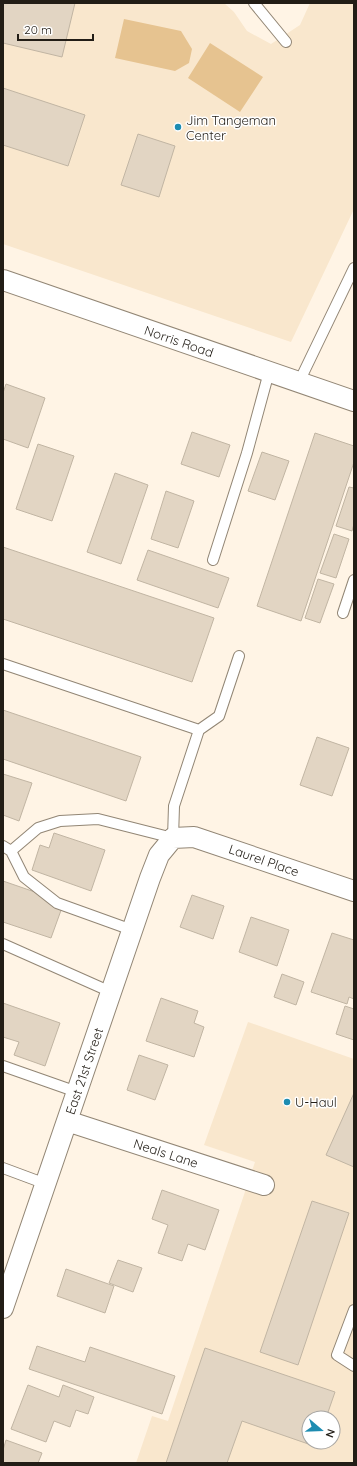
<svg xmlns="http://www.w3.org/2000/svg" width="357" height="1466" font-family="Quicksand,sans-serif">
	<rect width="100%" height="100%" fill="#fff4e5"/>
	<path fill="#f9e7cd" fill-rule="evenodd" d="M3 3H224L234 12 247 31 271 44 300 25 310 3H354V209L291 342 3 244Z
		M248 1022 354 1059V1463H136L152 1416 168 1421 255 1162 204 1145ZM309 1418H333V1442H309Z"/>
	<path fill="#e6c390" d="M124 19 181 31 192 49 189 63 175 71 115 58Z
		M210 43 263 77 240 112 188 78Z"/>
	<path fill="#e2d5c3" stroke="#c1b5a3" d="M3 3H75L62 57 3 43Z
		M3 88 85 115 68 166 3 145Z
		M138 134 175 146 159 197 121 185Z
		M6 384 45 398 28 448 3 439V393Z
		M192 432 230 445 219 477 181 464Z
		M315 433 354 446V462L301 621 257 606Z
		M38 444 74 456 52 521 16 509Z
		M262 452 289 461 275 500 248 491Z
		M115 473 148 485 121 564 87 552Z
		M349 487 354 488V524L352 531 336 526Z
		M166 491 194 501 178 548 151 539Z
		M334 534 349 539 336 578 320 573Z
		M3 547 214 618 192 682 3 619Z
		M148 550 229 578 218 608 137 580Z
		M318 579 334 584 320 623 305 618Z
		M3 710 141 757 126 801 3 759Z
		M317 737 349 748 332 796 300 785Z
		M3 774 32 783 19 821 3 815Z
		M54 833 105 850 91 891 32 870 40 845 49 848Z
		M3 881 64 902 51 938 3 922Z
		M192 895 224 906 213 939 180 927Z
		M251 917 289 930 277 966 239 952Z
		M332 933 354 940V999L349 997 347 1004 311 992Z
		M282 974 304 982 296 1005 274 997Z
		M161 998 198 1011 194 1023 204 1027 194 1057 146 1041Z
		M3 1003 60 1023 45 1066 14 1055 19 1042 3 1037Z
		M345 1006 354 1009V1040L336 1034Z
		M139 1055 168 1065 155 1100 127 1090Z
		M354 1093V1167L326 1155Z
		M162 1190 219 1210 205 1250 188 1244 182 1261 158 1253 168 1225 152 1219Z
		M312 1201 349 1213 298 1365 260 1352Z
		M118 1260 142 1268 133 1292 109 1283Z
		M66 1269 114 1286 105 1313 57 1296Z
		M37 1346 85 1362 90 1347 175 1376 162 1414 29 1369Z
		M205 1348 335 1392 326 1418H309V1442H318L317 1447 242 1421 227 1463H166Z
		M28 1385 59 1397 63 1385 94 1397 88 1414 76 1410 70 1427 54 1421 46 1442 11 1429Z
		M6 1440 42 1453 38 1463H3V1450Z"/>
	<g fill="none" stroke-linecap="round" stroke-linejoin="round">
		<defs>
			<path id="lane" d="M254 3 286 42
				M299 382 354 268
				M213 560 247 453 269 372
				M343 613 354 580
				M3 664 199 730 174 806 173 838 98 819 60 821 38 828 11 851
				M199 730 219 716 239 656
				M3 846 11 851 24 877 57 903 132 930
				M3 944 111 992
				M3 1066 77 1092
				M3 1168 46 1184
				M354 1310 337 1355 354 1366"/>
			<path id="street" d="M3 280 354 401
				M67 1121 264 1185
				M3 1308 150 878 159 855 173 838 194 837 354 891"/>
		</defs>
		<use href="#lane" stroke="#928675" stroke-width="12"/>
		<use href="#street" stroke="#928675" stroke-width="22"/>
		<use href="#lane" stroke="#fff" stroke-width="10"/>
		<use href="#street" stroke="#fff" stroke-width="20"/>
	</g>
	<g fill="#1d8cb1" stroke="#fff" stroke-width="1.5">
		<circle cx="178" cy="127" r="4"/>
		<circle cx="287" cy="1102" r="4"/>
	</g>
	<g text-anchor="middle" stroke-width="3" stroke-linejoin="round" paint-order="stroke">
		<g font-size="13" fill="#221d16" stroke="#fff" text-anchor="start">
			<text x="186" y="125">Jim Tangeman<tspan x="186" dy="15">Center</tspan></text>
			<text x="295" y="1107">U-Haul</text>
		</g>
		<g font-size="13" fill="#221d16" stroke="#fff">
			<text transform="translate(179 341) rotate(19)" y="5">Norris Road</text>
			<text transform="translate(264 860) rotate(19)" y="5">Laurel Place</text>
			<text transform="translate(84 1071) rotate(-71)" y="5">East 21st Street</text>
			<text transform="translate(166 1153) rotate(18)" y="5">Neals Lane</text>
		</g>
	</g>
	<rect width="357" height="1466" fill="none" stroke="#221d16" stroke-width="8"/>
	<g transform="translate(321 1430) rotate(109)"><circle r="19" fill="#ffffff" stroke="#a7a5a2"/>
	<path d="M0-3L7 15L0 10L-7 15Z" fill="#1d8cb1"/>
	<text y="-6" font-size="11" font-weight="bold" text-anchor="middle" fill="#221d16">N</text>
	</g>
	<path d="M18 34v6h75v-6" fill="none" stroke="#221d16" stroke-width="2"/>
	<text x="24" y="34" font-size="12" fill="#221d16" stroke="#ffffff" stroke-width="3" paint-order="stroke">20 m</text>
</svg>
